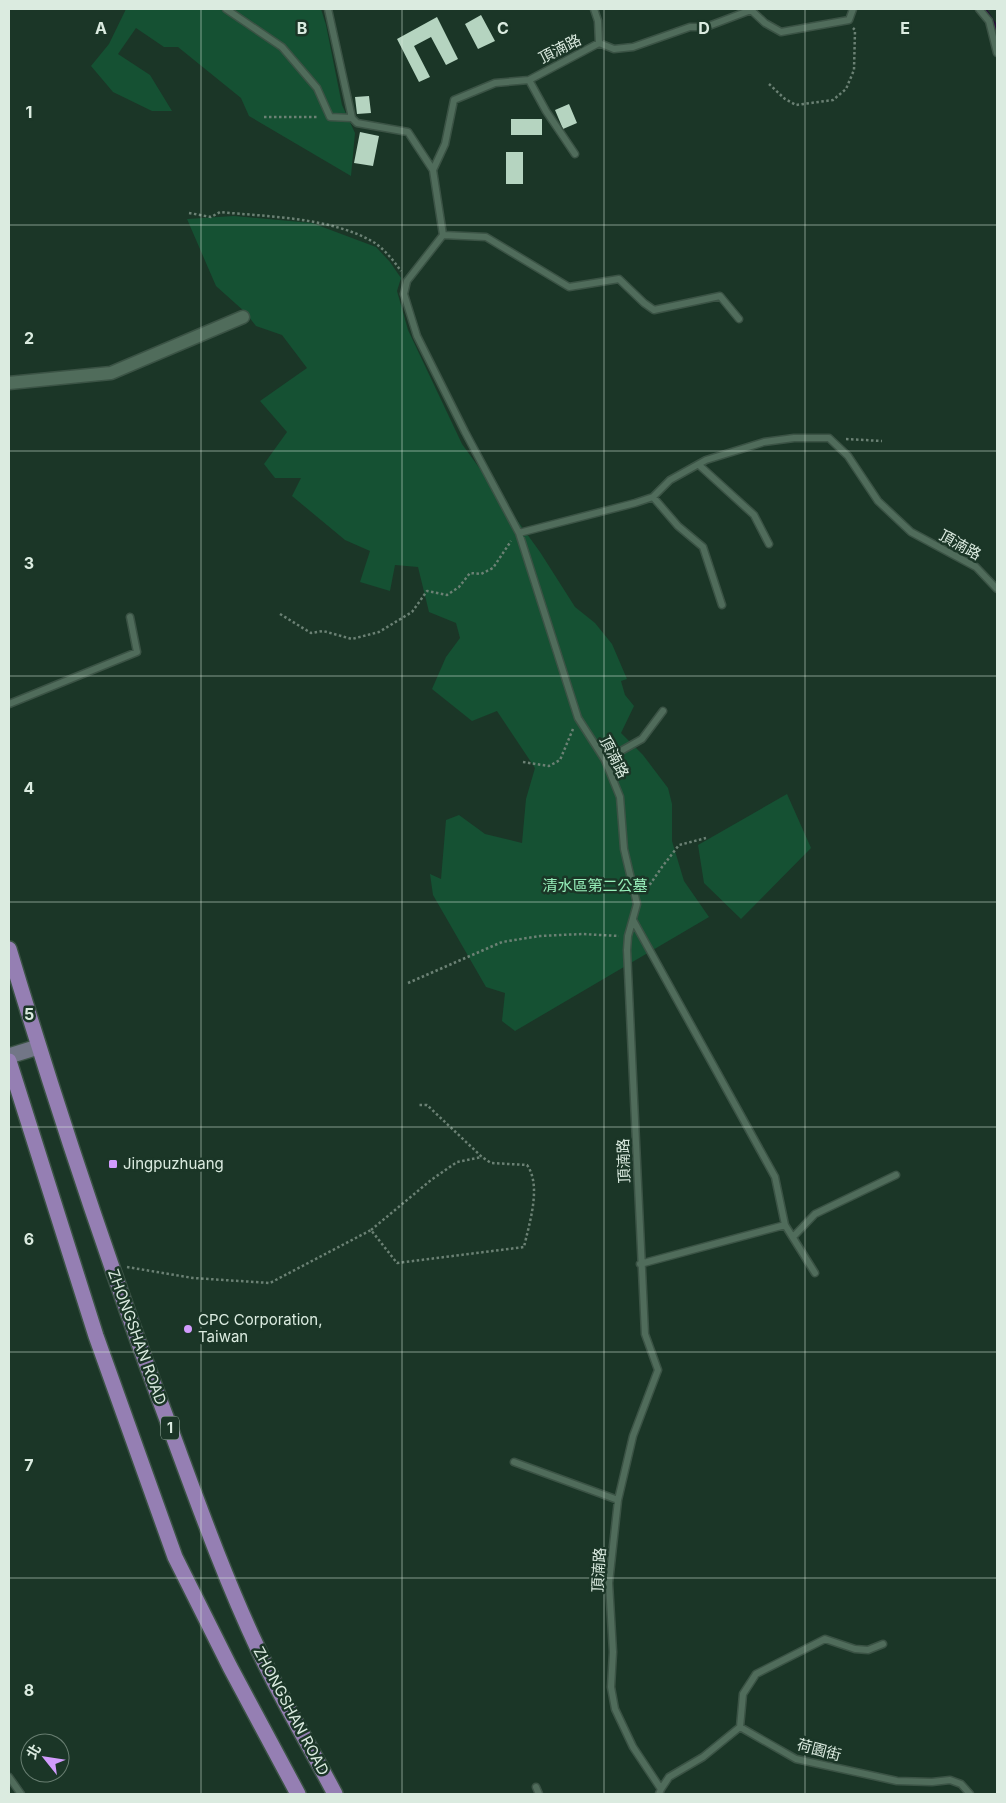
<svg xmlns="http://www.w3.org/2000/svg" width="1006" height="1803" font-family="Inter,'Noto Sans TC',sans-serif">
	<rect width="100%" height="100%" fill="#1b3627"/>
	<path fill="#155133" d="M126 9H321L326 25 342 105 355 133 351 176 249 116 241 98 178 47H164L136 28 118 54 150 75 172 111H152L113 92 91 66 109 44Z
		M234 216 312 223 376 247 390 262 401 278 397 291 408 330 462 444 540 552 575 607 595 623 612 644 627 679 621 681 625 695 634 706 621 733 643 755 668 788 672 804V841L684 881 709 917 515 1031 502 1021 505 993 486 987 433 895 430 874 441 879 446 820 459 815 485 834 522 843 526 799 535 768 497 711 472 721 432 689 446 657 460 638 456 623 429 612 418 567 395 565 390 591 360 582 370 551 345 540 292 496 301 478H275L264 464 287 432 260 401 307 368 282 335 256 326 245 312 216 286 187 219Z
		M787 794 811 848 741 919 704 883 698 845Z"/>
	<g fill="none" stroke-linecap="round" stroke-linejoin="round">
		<path stroke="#280e39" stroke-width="4.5" d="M984 9 997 29"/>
	</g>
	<path fill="#b5d4c0" d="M481 15 495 41 478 49 465 24Z
		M437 17 458 59 446 65 431 37 414 46 430 77 419 82 397 39Z
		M369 96 371 113 357 114 355 97Z
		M569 104 577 123 563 129 555 110Z
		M511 119H542V135H511Z
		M360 132 379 136 373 166 354 163Z
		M506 152H523V184H506Z"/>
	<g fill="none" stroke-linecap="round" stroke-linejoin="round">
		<defs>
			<path id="lane" d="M226 9 282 47 317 88 330 117 352 118
				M328 9 352 118 357 123 408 132 433 170 443 235 407 281 404 294 417 336 465 432 519 533 578 718 605 760 620 797 624 849 637 904 628 936 627 950 645 1334 658 1370 633 1436 618 1500 609 1583 613 1652 611 1687 615 1709 633 1747 661 1789
				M594 9 598 21 599 43
				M979 9 989 21 997 53
				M529 80 546 111 575 154
				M433 170 445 144 454 100 495 83 529 80 599 43 614 49 633 47 690 27H706L751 10 765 23 781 32 849 20 853 9
				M443 235 486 237 569 287 619 279 644 303 654 310 720 296 739 319
				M699 465 754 515 769 544
				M653 497 678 526 703 547 722 605
				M519 533 635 503 653 497 670 480 706 460 764 442 794 438H829L848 456 878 501 911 532 976 567 997 589
				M9 704 137 652 130 617
				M605 760 642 739 663 711
				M633 920 775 1177 785 1225 815 1273
				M793 1237 815 1214 896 1175
				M640 1264 785 1225
				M514 1462 618 1500
				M740 1727 743 1694 756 1674 825 1639 855 1649 868 1650 883 1644
				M9 1777 21 1794
				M536 1787 539 1794
				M659 1794 661 1789 669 1777 703 1757 740 1727 796 1759 897 1781 932 1782 950 1780 961 1784 970 1794"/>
			<path id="street" d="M9 383 111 373 243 317"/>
			<path id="secondary" d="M9 1056 38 1047"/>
			<path id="primary" d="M9 949C58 1112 112 1274 172 1433 199 1506 225 1579 258 1649 281 1699 310 1746 335 1794
				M9 1061 96 1336 175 1557 230 1667 298 1794"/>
		</defs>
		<use href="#lane" stroke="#3b5345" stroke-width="9"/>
		<use href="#street" stroke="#3b5345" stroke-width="15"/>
		<use href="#secondary" stroke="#3b5345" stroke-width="18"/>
		<use href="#primary" stroke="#3b5345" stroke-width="18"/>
		<path stroke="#6b8174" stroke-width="2.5" stroke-dasharray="2.5 2.5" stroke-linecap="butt" d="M769 84 785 99 796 105 833 100 846 89 854 70 855 30 853 28
			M264 117H319
			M189 213 211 217 220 212C269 217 332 217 375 243 386 251 394 261 401 271
			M846 439 882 441
			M280 614 311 633 323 631 352 639 379 632 412 612 427 591 447 595 459 587 470 573 481 574 493 568 511 541
			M523 762 549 766 560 760 573 729
			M644 893 662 867 679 845 706 838
			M408 983 502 942 540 936 582 934 619 936
			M371 1230 431 1180 457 1162 482 1157
			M127 1267 193 1278 270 1283 371 1230 397 1263 524 1247C529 1224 542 1186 527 1165L491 1163 482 1157 427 1105H418"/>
		<use href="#lane" stroke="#506c5b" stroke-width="6"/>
		<use href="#street" stroke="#506c5b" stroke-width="12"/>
		<use href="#secondary" stroke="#727687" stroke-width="15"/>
		<use href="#primary" stroke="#957fb3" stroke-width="15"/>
	</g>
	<path fill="none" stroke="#dbebe0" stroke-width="1" stroke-opacity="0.55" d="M201 9V1794M402 9V1794M604 9V1794M805 9V1794M9 225H997M9 451H997M9 676H997M9 902H997M9 1127H997M9 1352H997M9 1578H997"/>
	<g fill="#d29cfd" stroke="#1b3627" stroke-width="2">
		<rect x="108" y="1159" width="10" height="10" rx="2.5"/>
		<circle cx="188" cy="1329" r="5"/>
	</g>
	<g text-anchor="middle" stroke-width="5" stroke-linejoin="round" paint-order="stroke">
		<rect fill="#1b3627" stroke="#a1b5a8" stroke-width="1" x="161" y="1416.5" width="18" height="23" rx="4"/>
		<g font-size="14" font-weight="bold" fill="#dbebe0">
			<text x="170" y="1433">1</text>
		</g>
		<g font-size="15" fill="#dbebe0" stroke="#1b3627">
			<text transform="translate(560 49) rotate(-27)" y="5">頂湳路</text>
			<text transform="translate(960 545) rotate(29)" y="5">頂湳路</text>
			<text transform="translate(614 757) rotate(63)" y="5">頂湳路</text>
			<text transform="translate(624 1161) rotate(-92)" y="5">頂湳路</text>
			<text transform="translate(137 1337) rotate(70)" y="5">ZHONGSHAN ROAD</text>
			<text transform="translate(599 1570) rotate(-87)" y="5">頂湳路</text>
			<text transform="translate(291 1711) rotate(62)" y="5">ZHONGSHAN ROAD</text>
			<text transform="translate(819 1750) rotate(15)" y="5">荷園街</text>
		</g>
		<g font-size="15" fill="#97efba" stroke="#1b3627">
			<text x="595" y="891">清水區第二公墓</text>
		</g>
		<g font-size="15" fill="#dbebe0" stroke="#1b3627" text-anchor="start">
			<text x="123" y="1169">Jingpuzhuang</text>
			<text x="198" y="1325">CPC Corporation,<tspan x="198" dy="17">Taiwan</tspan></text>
		</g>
	</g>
	<g font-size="16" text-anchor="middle" font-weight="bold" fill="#dbebe0" stroke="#1b3627" stroke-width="5" stroke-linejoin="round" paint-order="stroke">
		<text x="101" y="34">A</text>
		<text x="302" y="34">B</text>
		<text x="503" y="34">C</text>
		<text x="704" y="34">D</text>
		<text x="905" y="34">E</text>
		<text x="29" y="118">1</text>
		<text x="29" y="344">2</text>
		<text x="29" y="569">3</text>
		<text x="29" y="794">4</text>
		<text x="29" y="1020">5</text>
		<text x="29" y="1245">6</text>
		<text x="29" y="1471">7</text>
		<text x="29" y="1696">8</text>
	</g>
	<rect width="1006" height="1803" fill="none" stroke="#dbebe0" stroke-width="20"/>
	<g transform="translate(45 1758) rotate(300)"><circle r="24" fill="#1b3627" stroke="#687e71"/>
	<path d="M0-4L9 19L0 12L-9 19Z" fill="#d29cfd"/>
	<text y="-8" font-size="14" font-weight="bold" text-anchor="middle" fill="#dbebe0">北</text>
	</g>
</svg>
